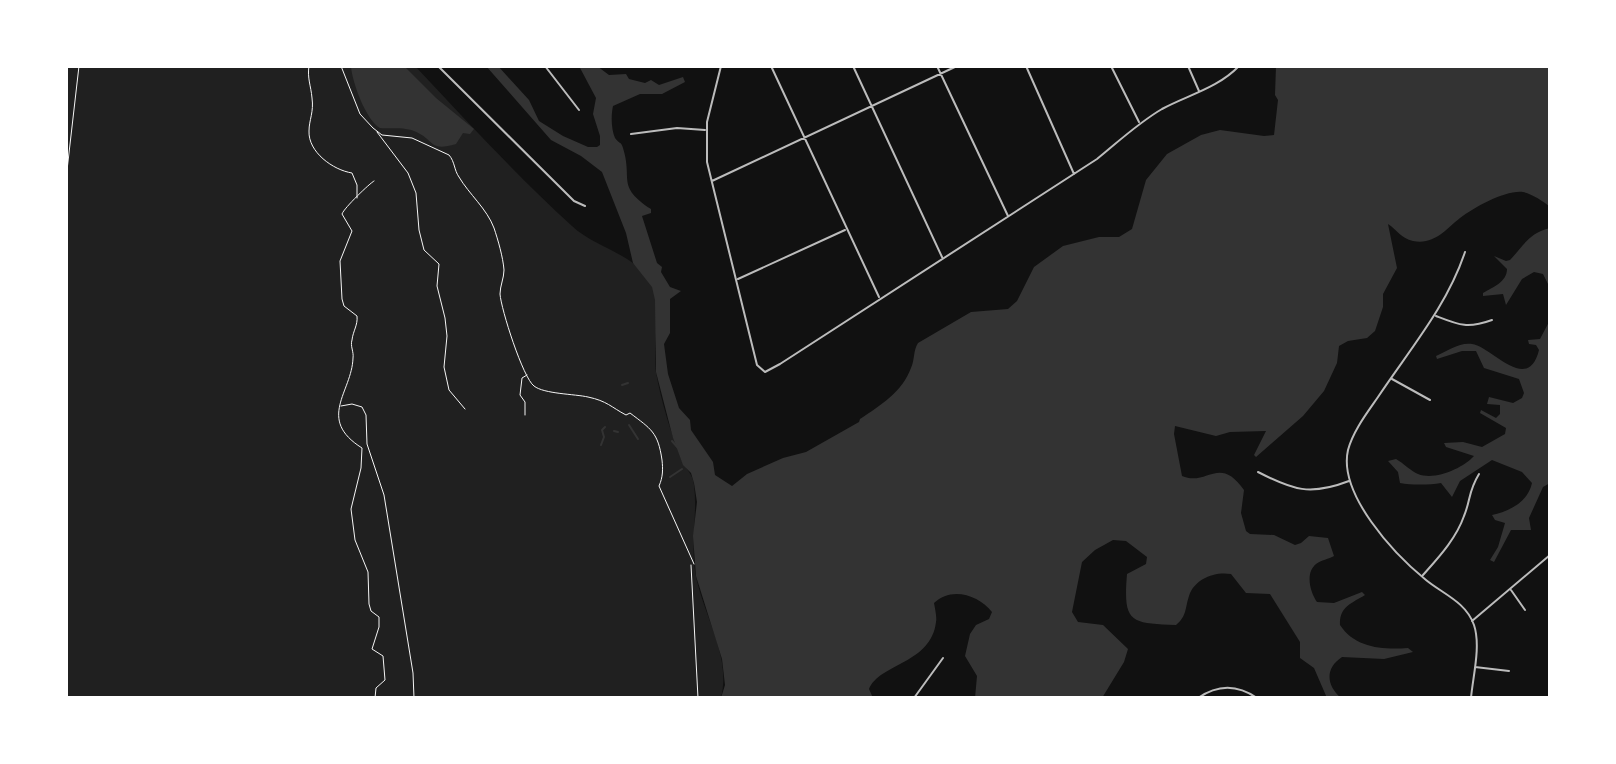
<svg xmlns="http://www.w3.org/2000/svg" width="1616" height="764" font-family="Raleway,sans-serif">
	<rect width="100%" height="100%" fill="#111"/>
	<path fill="#202020" d="M66 66H415C466 120 517 176 572 226 595 248 634 253 650 282 663 305 652 346 656 372 661 402 671 432 681 459 685 469 693 473 694 485 698 516 689 550 697 581 706 620 731 657 721 698H66Z"/>
	<path fill="#333" d="M351 66H404L436 98 474 129 470 134 463 133 456 144C428 152 436 140 414 131 404 127 390 129 380 128 366 120 352 82 351 66Z
		M486 66H498L529 100 539 121 563 136 588 147H597L600 145V136L593 114 596 98 579 66H597L609 75 626 74 629 79 645 83 651 80 659 85 683 77 685 82 662 94H640L613 106C611 115 611 129 615 138 619 144 621 141 623 148 633 180 616 186 651 209V213L642 216 657 263 662 267 661 272 670 287 681 291 670 299V333L664 344 668 374 679 408 690 420 691 430 713 462 715 475 732 486 747 474 783 458 806 452 859 422 860 419C881 405 902 392 911 368 915 359 913 351 918 343L971 312 1008 309 1017 301 1034 267 1063 246 1099 237H1119L1132 229 1146 180 1167 154 1201 135 1220 130 1264 136 1274 135 1278 100 1275 95 1276 66H1550V207C1543 201 1532 194 1523 192 1505 190 1475 207 1460 218 1446 229 1435 245 1413 241 1401 238 1397 230 1388 224L1397 268 1383 294V307L1375 331 1367 338 1348 341 1339 346 1337 363 1324 391 1303 416 1256 457 1254 455 1266 431 1230 432 1216 436 1175 426 1174 434 1182 476C1207 487 1219 454 1244 490L1241 513 1246 531 1250 534 1274 535 1295 545 1301 543 1309 536 1328 538 1334 556C1329 559 1321 560 1316 564 1305 573 1310 592 1317 602L1334 603 1362 592 1365 595C1352 603 1339 607 1340 625 1355 648 1383 650 1408 648L1413 652 1384 659 1342 657C1325 668 1326 685 1341 698H1327L1314 668 1300 658V642L1270 594 1246 593 1231 574C1215 571 1194 579 1189 596 1185 608 1187 616 1176 625 1130 623 1123 623 1127 574L1146 564 1147 557 1126 541 1113 540 1095 550 1082 562 1072 612 1078 622 1103 625 1128 649 1124 662 1102 698H975L977 676 965 656 970 634 976 625 989 619 992 612C979 595 951 586 934 603 935 609 937 617 936 622 931 664 880 663 869 689L873 698H721L725 685 722 659 696 576 693 536 697 502 694 483 691 473 683 465 673 438 656 372 655 300 652 287 633 263 626 233 602 172 581 156 551 140Z
		M1550 228V288L1543 274 1534 272 1522 279 1506 305 1503 294 1483 296V293C1493 287 1507 282 1507 269L1494 256 1506 261 1510 260C1524 245 1529 233 1550 228Z
		M1550 320V483L1543 487 1529 518 1531 530H1511L1494 562 1490 560 1498 547 1505 523 1495 520 1492 515C1510 511 1528 502 1532 483L1522 472 1492 460 1460 481 1452 497 1441 483C1429 485 1411 485 1400 483L1398 472 1388 461 1396 459C1403 463 1411 471 1418 474 1435 481 1463 468 1474 456L1446 447 1444 443 1463 442 1482 447 1505 434 1506 428 1480 413 1481 410 1496 418 1500 414V405L1487 404 1489 397 1513 403 1522 398 1524 393 1519 379 1484 368 1476 351H1462L1437 359 1436 356C1447 351 1460 342 1472 344 1491 346 1528 395 1539 350L1536 345 1529 344 1528 340 1540 339Z"/>
	<g fill="none" stroke-linecap="round" stroke-linejoin="round">
		<path stroke="#333" stroke-width="2" d="M622 385 628 383
			M629 425 638 439
			M614 431 618 432
			M672 441 678 448
			M601 445 604 437 602 430 605 427
			M670 477 682 469"/>
		<path stroke="#f5f5f5" stroke-width="1" d="M309 66C307 78 311 86 312 98 314 112 309 120 309 131 308 152 333 170 352 173L357 185V198
			M341 66 360 114 373 128 382 135 412 138 449 155C455 162 454 170 459 177 469 194 487 209 494 228 498 240 503 257 504 270 504 278 500 286 500 294 501 309 523 378 534 386 544 394 575 394 588 397 607 401 611 407 626 415L630 413C651 429 658 432 662 460 663 469 663 477 659 486L694 564
			M377 132 408 173 416 193 419 230 424 250 439 264 437 286 445 318 447 336 444 367 449 390 465 409
			M66 179 79 66
			M374 181C370 183 344 208 342 214L352 231 340 261 342 299 344 306 357 316C358 325 353 331 352 340 350 346 354 352 353 358 352 392 316 419 362 448L361 468 351 509 355 540 368 572 369 604 371 611 379 617V627L372 649 383 656 385 680 376 688 375 698
			M341 406 352 404 362 407 366 415 367 444 384 495 413 673 414 698
			M525 415V402L520 395 522 378 527 375
			M691 565 698 698"/>
		<path stroke="#bcbcbc" stroke-width="2" d="M438 66 574 201 585 206
			M545 66 579 110
			M721 66 707 122V162L757 365 765 372 780 364 1097 159C1118 142 1138 123 1162 109 1188 95 1218 88 1239 66
			M771 66 879 297
			M853 66 942 257
			M937 66 1008 216
			M1026 66 1074 174
			M1111 66 1139 122
			M1188 66 1199 91
			M631 134 677 128 705 130
			M712 181 957 66
			M1465 252C1447 306 1410 349 1378 397 1367 413 1353 431 1348 450 1338 494 1394 554 1426 580 1443 594 1466 602 1474 625 1481 646 1473 676 1471 698
			M738 279 845 230
			M1436 316C1459 325 1467 329 1492 320
			M1392 379 1430 400
			M1258 472C1293 490 1310 496 1349 481
			M1423 575C1438 558 1456 539 1464 516 1471 499 1468 492 1479 474
			M1511 590 1525 610
			M1472 621 1550 555
			M1475 667 1509 671
			M914 698 943 658
			M1198 698C1218 684 1237 684 1257 698"/>
	</g>
	<rect width="1616" height="764" fill="none" stroke="#ffffff" stroke-width="136"/>
</svg>
